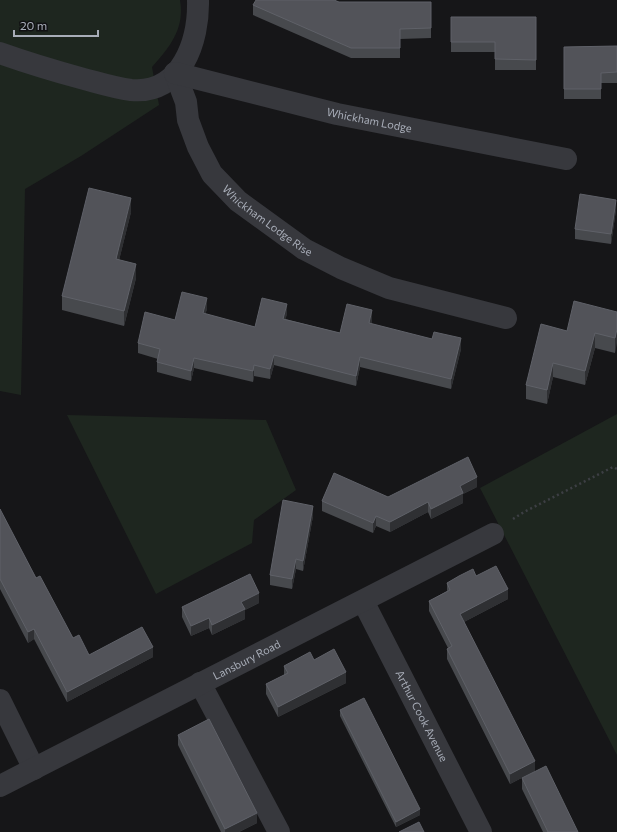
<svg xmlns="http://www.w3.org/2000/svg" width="617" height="832" font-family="Commissioner,sans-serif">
	<rect width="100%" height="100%" fill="#161618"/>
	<path fill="#1e261f" d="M0 0H180C185 28 170 47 152 67L159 105 81 156 25 189 21 395 0 391Z
		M617 414V755L480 488Z
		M67 415 266 420 296 490 254 520 252 543 156 594Z"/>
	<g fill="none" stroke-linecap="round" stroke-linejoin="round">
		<path stroke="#3d3f44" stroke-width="2.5" stroke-dasharray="2 3" stroke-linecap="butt" d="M513 519 524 512 613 467 617 469"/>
		<g stroke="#37383d" stroke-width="22">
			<path d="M0 53C28 63 55 71 84 79 99 83 115 88 131 90 182 95 199 40 198 0"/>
			<path id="s1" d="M175 73 186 102 188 120 198 147 212 174 238 201 304 249 341 268 389 288 506 318"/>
			<path id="s2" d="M175 73 337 114 566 159"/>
			<path id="s3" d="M363 601 481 832"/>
			<path d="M200 683 279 832"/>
			<path d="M0 700 34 769"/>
			<path id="s4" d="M0 786 493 534"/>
		</g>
	</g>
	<path fill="#47494d" d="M339 2H431V38L400 39V58H351L253 15V5Z
		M451 17H536V70H495V52H451Z
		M617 46V83H601V99H564V47Z
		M616 210 611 244 575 239V229Z
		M131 212 119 260 136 278 124 326 62 310V296Z
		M207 309 205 314 255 327 287 314 285 319 340 333 372 321 371 324 461 349 451 389 360 367 356 386 274 365 270 379 254 376 253 382 194 368 191 381 157 372V362L158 359 138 353V343L175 320Z
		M617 312 615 353 595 348 585 385 553 377 547 404 526 399V385L567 331Z
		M477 487 463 494V503L431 519 428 512 390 532 376 526 373 533 322 511V501L388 497Z
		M0 500V510L36 578 73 638 89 655 153 657 67 702 34 639 28 643 0 589Z
		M313 516 303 571 296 569 292 589 270 585V575Z
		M476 576 508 599 464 622 535 771 510 784 447 659V649L448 648 429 611V601L447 591V583Z
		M259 603 245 610V619L212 635 209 628 191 636 182 617V607Z
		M314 660 346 683 278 717 266 694V684L284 675V666Z
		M340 710 420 815 396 827 340 716Z
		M178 735 257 823 239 832H221L178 745Z
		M522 778 578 832H543L522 789Z"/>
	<path fill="#2f3033" d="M131 198V212L116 273V259Z
		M616 200V210L611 244V234Z
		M136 264V278L124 326V311Z
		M207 298V309L203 323V313Z
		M287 304V314L283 329V319Z
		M372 310V321L369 333V323Z
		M617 329V343L615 353V338Z
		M595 333V348L585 385V371Z
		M461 338V349L451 389V379Z
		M274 355V365L270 379V369Z
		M360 357V367L356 386V376Z
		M194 358V368L191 381V371Z
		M553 363V377L547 404V390Z
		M254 365V376L253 382V371Z
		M477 477V487L463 494V503L431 519V509L460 486Z
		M428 502V512L390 532V522Z
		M313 506V516L303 571V561Z
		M376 516V526L373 533V523Z
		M296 559V569L292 589V579Z
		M508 589V599L460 624V614Z
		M259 593V603L245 610V619L212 635V625L241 602Z
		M209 618V628L191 636V626Z
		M34 629V639L28 643V632Z
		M153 647V657L67 702V692Z
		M346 672V683L278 717V707Z
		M535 761V771L510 784V774Z
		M420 809V815L396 827V822Z
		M257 813V823L239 832H225V829Z"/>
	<path fill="#525359" stroke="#5f6168" d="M256 0H334L339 2H431V28L400 29V48H351L253 5Z
		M451 17H536V60L495 59V42H451Z
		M617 46V72L601 73V89H564V47Z
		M89 188 131 198 116 259 136 264 124 311 62 296Z
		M580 194 616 200 611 234 575 229Z
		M182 292 207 298 203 313 255 327 262 298 287 304 283 319 340 333 347 304 372 310 369 323 432 339 434 332 461 338 451 379 360 357 356 376 274 355 270 369 254 365 253 371 194 358 191 371 157 362 160 349 138 343 145 312 175 320Z
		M574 301 617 312V329L615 338 595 333 585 371 553 363 547 390 526 385 541 324 567 331Z
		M468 457 477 477 460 486 463 493 431 509 428 502 390 522 376 516 373 523 322 501 334 473 388 497Z
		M283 500 313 506 303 561 296 559 292 579 270 575Z
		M0 509 36 578 40 576 73 638 79 635 89 655 142 627 153 647 67 692 34 629 28 632 0 579Z
		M496 566 508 589 460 614 535 761 510 774 447 649 452 646 429 601 450 590 447 583 459 576 473 569 476 576Z
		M250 574 259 593 241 602 245 609 212 625 209 618 191 626 182 607Z
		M334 649 346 672 278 707 266 684 288 673 284 666 310 652 314 660Z
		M364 698 420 809 396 822 340 710Z
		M209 719 257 813 225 829 178 735Z
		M546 766 578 832H548L522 778Z
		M419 822 424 832H399Z"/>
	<g text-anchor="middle" stroke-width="4" stroke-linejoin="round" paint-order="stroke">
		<g font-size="11" fill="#a8adb8" stroke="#111113">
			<text dy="4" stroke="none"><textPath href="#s2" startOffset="200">Whickham Lodge</textPath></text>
			<text dy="4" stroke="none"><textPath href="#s1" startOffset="181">Whickham Lodge Rise</textPath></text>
			<text dy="4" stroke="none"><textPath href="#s4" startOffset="277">Lansbury Road</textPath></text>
			<text dy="4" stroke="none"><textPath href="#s3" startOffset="129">Arthur Cook Avenue</textPath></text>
		</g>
	</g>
	<path d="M14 30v6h84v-6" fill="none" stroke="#a8adb8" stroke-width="2"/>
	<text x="20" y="30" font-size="12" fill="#a8adb8" stroke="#111113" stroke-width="3" paint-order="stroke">20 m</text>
</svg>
